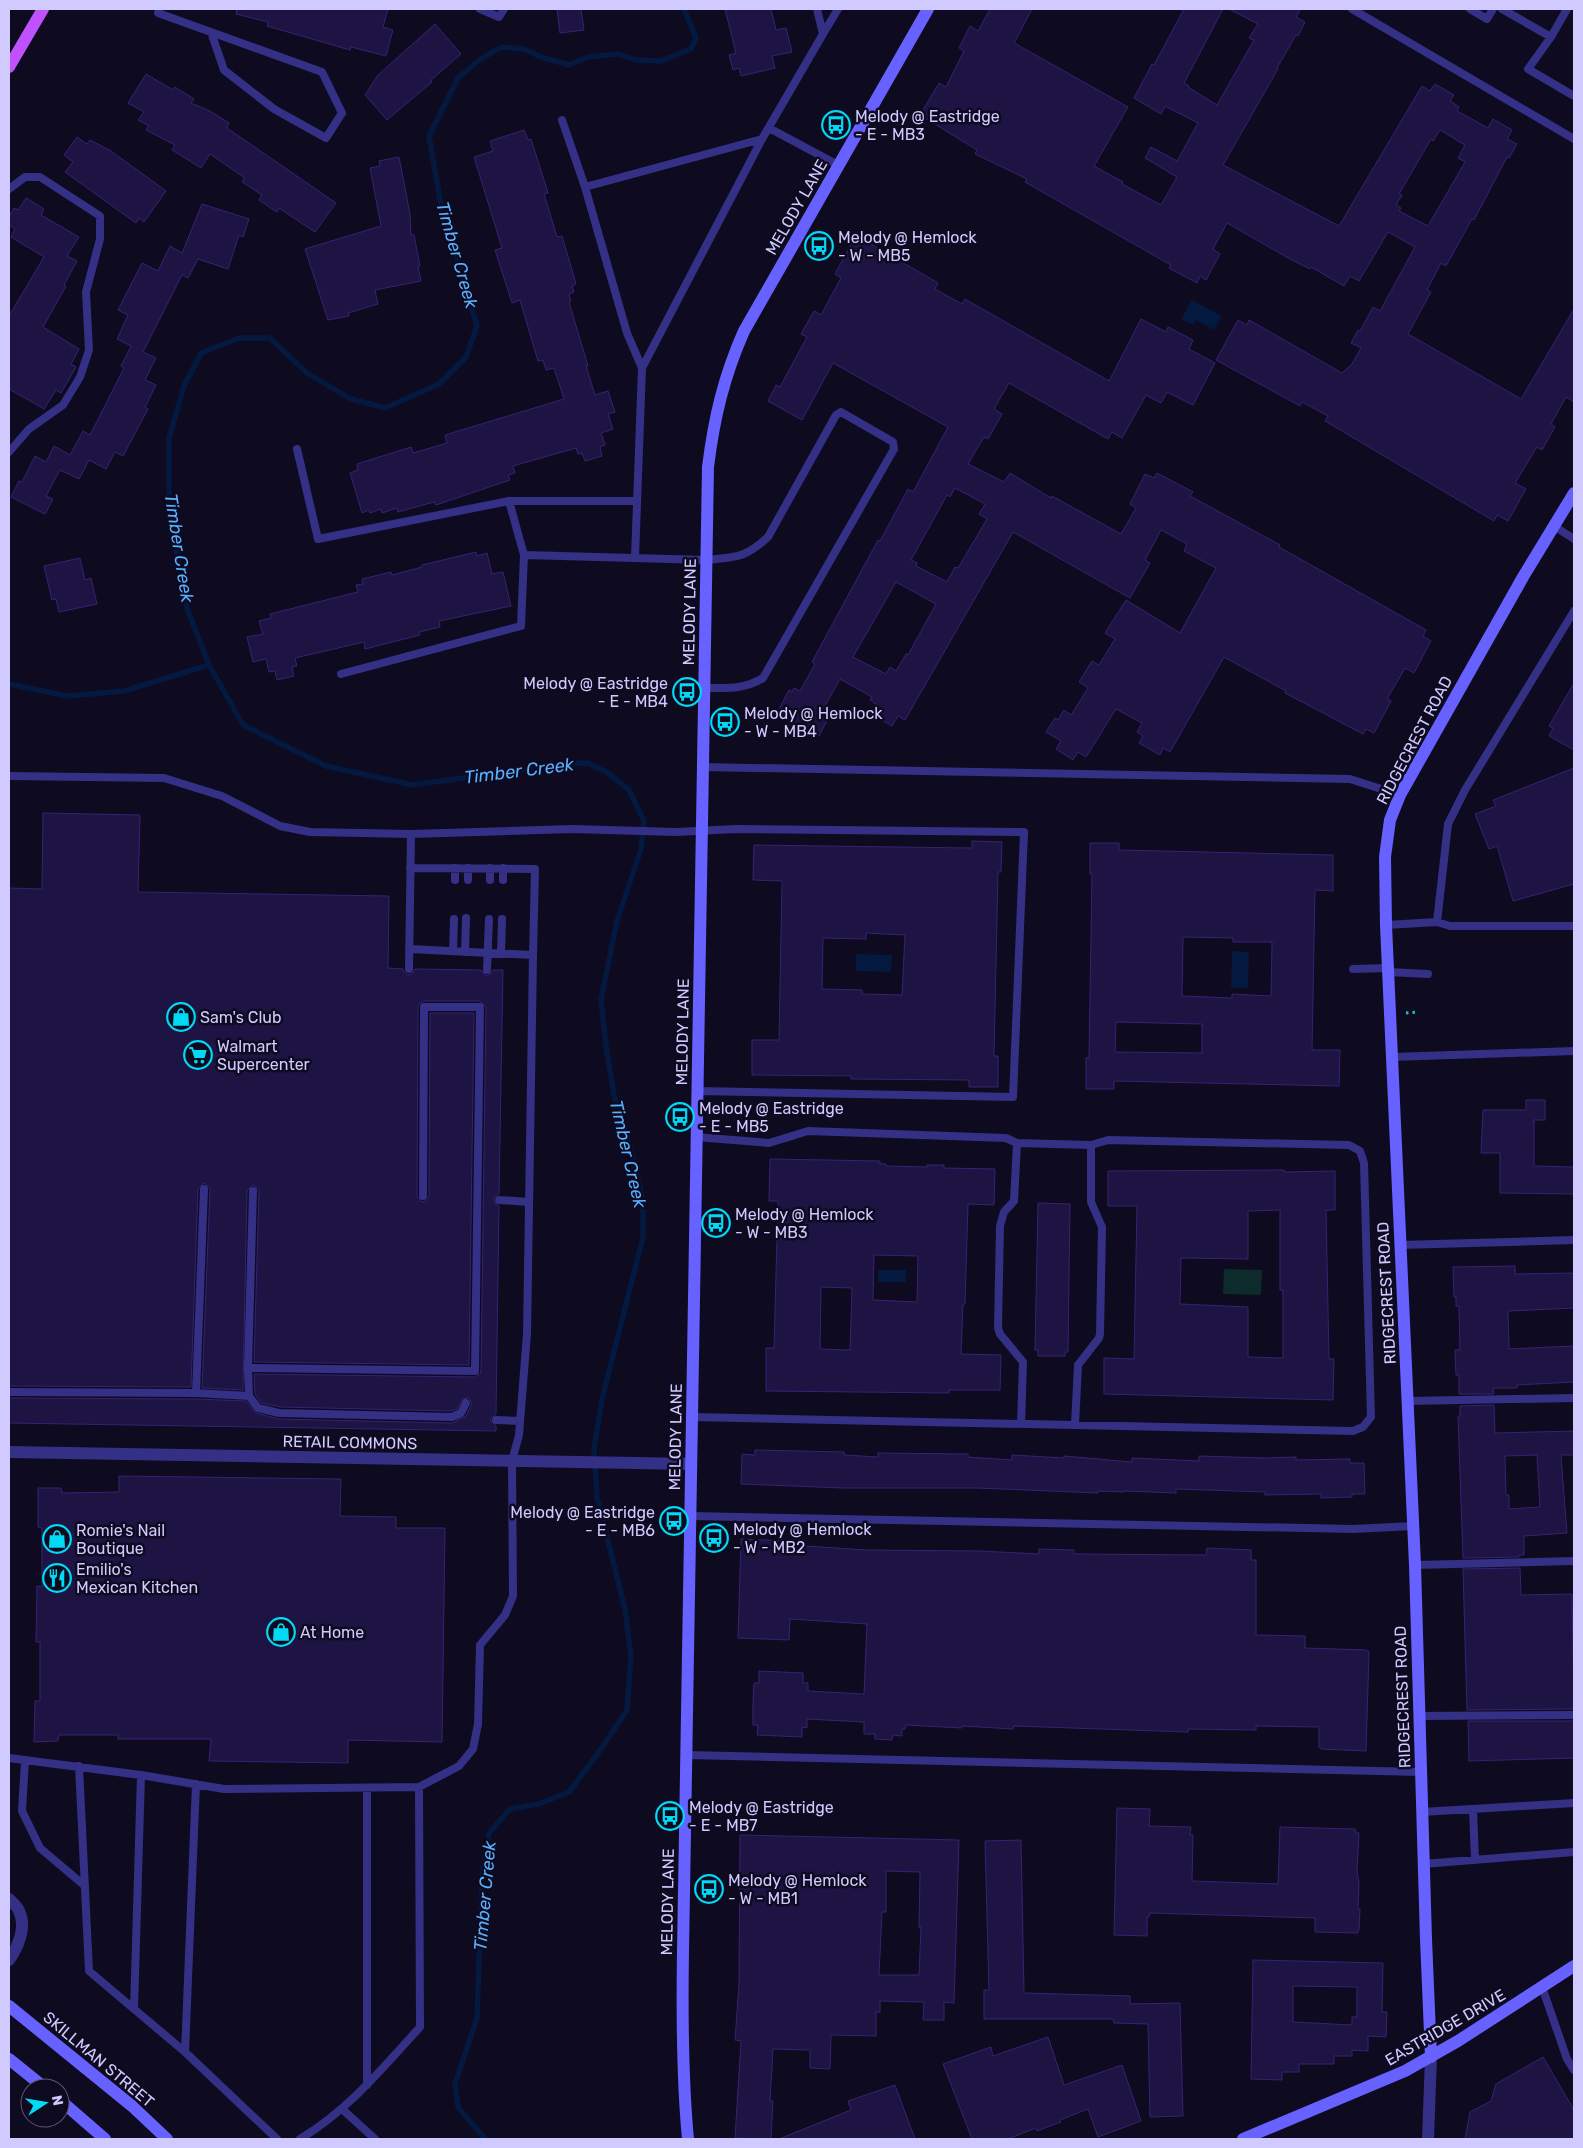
<svg xmlns="http://www.w3.org/2000/svg" width="1583" height="2148" font-family="Rubik,sans-serif">
	<rect width="100%" height="100%" fill="#0e0a20"/>
	<path fill="#0d2b2a" d="M1224 1269 1262 1270 1261 1295 1223 1294Z"/>
	<path fill="#041940" d="M1192 300 1222 316 1214 330 1196 320 1193 325 1181 319Z
		M1232 951 1249 952 1248 988H1231Z
		M856 954 892 955 891 972 856 971Z
		M878 1270H906V1282H878Z"/>
	<g fill="none" stroke-linecap="round" stroke-linejoin="round">
		<path stroke="#041940" stroke-width="5.5" d="M9 684 67 696 124 691 209 665
			M485 2139 458 2107 455 2084 477 2018 482 1877 489 1833 510 1809 539 1804 569 1792 601 1749 627 1710 631 1656 625 1609 597 1497 594 1449 602 1399 643 1237V1201L633 1157 614 1095 606 1046 601 1000 617 921 641 849 644 821 629 790 608 773 588 763 561 764 413 785 326 766 243 725 209 665 187 608 169 510V438L184 386 201 353 239 338H270L307 373 351 399 385 408 439 384 466 357 477 326 440 200 429 136 458 78 478 61 501 47 524 49 541 57 569 65 588 57 618 54 637 60 661 61 691 49 696 38 684 9"/>
	</g>
	<path fill="#1e1443" stroke="#342472" fill-rule="evenodd" d="M237 9H388L383 27 393 30 386 56 351 47 350 50 267 26 268 22 236 14Z
		M557 9H581L584 30 560 33Z
		M725 9H771L776 30 786 28 792 52 772 56 775 68 741 76 739 68 733 70 729 55 736 53Z
		M990 9H1032L1014 43 1128 107 1094 166 1123 182 1122 184 1161 205 1177 177 1145 158 1151 147 1177 161 1198 123 1165 106 1161 114 1134 98 1152 64 1154 65 1184 9H1223L1184 83 1189 86 1188 87 1217 105 1254 40 1249 38 1258 24 1229 9H1301L1296 17 1305 22 1298 36 1296 35 1277 68 1278 69 1223 165 1339 226 1422 86 1430 91 1435 84 1454 95 1450 101 1459 107 1457 111 1488 128 1493 119 1512 130 1507 139 1517 144 1509 158 1507 157 1474 220 1472 219 1446 266 1441 263 1427 290 1431 292 1408 334 1521 399 1574 309V402L1566 397 1551 424 1555 427 1542 450 1537 447 1515 483 1526 489 1508 521 1497 515 1494 521 1325 421 1328 416 1302 402 1300 406 1216 360 1238 320 1247 325 1249 320 1342 373 1352 364 1361 348 1351 343 1358 330 1360 331 1373 307 1380 311 1415 247 1388 232 1359 281 1350 276 1344 286 1311 267 1310 269 1290 259 1227 223 1213 249 1220 254 1206 280 1200 276 1197 283 1169 268 1171 265 1025 182 1027 179 975 154 977 150 920 115 939 83 946 87 964 51 959 48 970 26 978 31ZM1440 130 1465 145 1458 158 1465 162 1428 226 1399 211 1401 208 1396 205 1402 195 1399 194 1431 139 1433 141Z
		M435 24 461 54 431 80 432 82 387 120 365 95 378 75Z
		M146 74 173 90 175 87 194 99 191 103 210 111 229 123 227 128 336 203 315 232 279 208 277 212 259 200 262 195 242 182 245 178 210 154 201 168 172 150 175 145 146 130 149 126 138 120 144 112 128 103Z
		M524 130 528 140 531 139 548 193 544 194 557 237 562 236 576 284 572 286 574 292 569 294 571 301 569 302 588 366H586L595 395 608 391 615 412 608 414 613 429 601 433 605 445 600 447 602 456 585 461 582 453 578 454 576 448 513 466 515 473 508 475 510 480 436 505 434 502 398 512 397 508 382 513 381 509 370 513 369 510 362 513 350 473 358 470 357 464 411 447 413 453 447 443 445 435 564 399 554 368 546 370 543 360 538 361 520 300 512 303 495 250 502 248 474 157 493 151 490 141Z
		M77 137 87 144 90 140 111 151 166 191 144 222 139 218 136 223 65 172 73 162 64 155Z
		M399 157 410 214 411 235H414L420 266 418 267 421 281 375 290 378 304 348 313 349 316 328 320 305 249 381 226 370 168 380 166 379 161Z
		M26 198 44 209 41 215 79 237 67 256 77 261 64 285 66 286 43 327 79 349 71 364 76 367 61 393 56 390 44 409 9 389V316L44 257 11 237 15 229 9 225V217L14 208 18 210Z
		M202 204 249 219 243 237 239 235 228 269 198 259 188 278 182 275 143 352 156 358 145 380 156 385 145 407 148 409 123 456 115 452 106 469 89 460 79 479 60 470 46 496 53 499 45 514 11 497 19 481 22 482 35 456 46 462 54 446 70 455 83 431 90 435 124 368 121 366 131 346 117 339 128 315 118 310 142 263 158 271 170 246 182 253Z
		M862 239 938 283 935 289 962 304 965 299 1109 381 1141 319 1166 332 1168 327 1193 340 1189 349 1215 363 1193 405 1167 392 1161 403 1146 395 1122 438 1112 432 1108 439 1009 383 994 409 1002 414 988 439 984 437 968 464 1004 482 1010 473 1051 498 1052 496 1121 534 1136 508 1130 504 1145 474 1154 478 1157 473 1193 492 1190 496 1280 545 1279 547 1426 630 1423 636 1431 641 1414 673 1405 668 1387 699 1391 701 1374 733 1366 729 1363 734 1285 693 1286 691 1224 657 1170 752 1163 748 1160 755 1139 743 1143 736 1137 732 1142 723 1116 709 1086 757 1078 752 1073 760 1056 749 1061 741 1046 732 1055 718 1058 720 1064 710 1071 715 1088 688 1079 682 1092 661 1099 665 1115 639 1105 633 1126 600 1180 633 1216 568 1184 551 1187 544 1161 530 1145 560 1150 563 1130 598 1013 532 905 720 898 716 892 726 873 715 878 706 870 700 872 697 840 679 825 706 832 711 819 736 809 731 806 738 786 727 791 719 778 711 789 690 792 692 794 688 800 691 815 664 812 662 878 540 880 541 908 489 913 492 948 427 833 363 802 420 768 401 776 385 780 387 807 337 801 334 814 311 821 315 841 278 835 274 853 241 859 245ZM955 488 985 504 979 514 987 519 958 568 955 567 947 582 916 566 917 563 911 560 947 495 950 497ZM896 582 936 604 908 655 906 654 896 671 890 667 886 674 853 657Z
		M476 552 477 556 487 553 492 574 503 572 511 606 439 621 440 627 419 632 420 635 365 649 364 642 295 658 297 666 292 667 294 676 277 680 275 671 269 672 266 659 253 662 247 637 263 634 259 621 271 618 270 614 358 592 356 585 363 584 362 579 391 572 392 575 422 567V565Z
		M80 558 85 580 91 578 97 604 59 612 56 599 52 600 44 566Z
		M1574 683V750L1549 736 1553 728 1549 726Z
		M1574 768V884L1513 901 1497 846 1489 849 1475 814 1496 806 1493 800Z
		M43 813 140 815 138 892 389 896 388 968 403 969 404 972 408 975 412 974 415 969 481 970 484 974 487 976 491 973 493 970H503L499 1194 495 1196 493 1200 496 1204 499 1206 496 1414 492 1417 490 1420 496 1426V1431L9 1423V1398L196 1399 246 1401 256 1413 279 1419 452 1423 466 1416 472 1403 469 1398 463 1399 457 1409 451 1411 280 1407 261 1403 255 1394 254 1374 475 1377 480 1374 481 1371 486 1007 480 1001H424L419 1004 418 1007 417 1196 422 1202 426 1201 429 1196 430 1013H474L469 1365 254 1362 259 1191 256 1187 253 1185 247 1191 243 1390 202 1388 210 1189 207 1185 204 1183 198 1189 191 1387 9 1386V888L42 889Z
		M972 841 1002 842 1001 872H998L994 1056H998V1087H969V1080L851 1079V1076L752 1075V1040H779L782 881 753 880 754 845 972 848ZM866 933 905 935 902 995 862 994V990L822 989 823 938 866 939Z
		M1090 843H1119V850L1333 855V891L1315 890 1312 1050H1340L1339 1086 1114 1081V1089H1086V1058H1089L1092 874H1090ZM1183 937 1233 938V942H1272L1271 996 1232 994V998L1182 996ZM1116 1022 1202 1024V1053L1115 1052Z
		M1526 1100H1545V1120H1534V1166L1574 1167V1194L1500 1193V1153H1481L1483 1110H1526Z
		M770 1159 880 1161V1164H886V1166L927 1167V1165H944V1168L995 1169 994 1205 968 1204 965 1304H963L961 1354 1001 1355 1000 1390H949V1393L766 1391V1348H774L778 1201H769ZM874 1255 918 1256 917 1302 873 1300ZM821 1287 852 1288 850 1350 820 1349Z
		M1284 1170V1172L1335 1171V1210H1326L1329 1359H1334L1333 1400 1104 1394V1358L1134 1359 1137 1206H1108V1171ZM1280 1210V1290H1283V1358L1248 1357V1307L1180 1304 1181 1258 1248 1259V1211Z
		M1038 1203 1070 1204 1068 1352H1065V1356H1038V1350H1035Z
		M1515 1266V1274L1574 1273V1308L1508 1311 1509 1349 1574 1346V1382L1517 1385V1388H1493L1494 1394H1459V1375H1456L1455 1350H1460L1459 1306H1456V1297H1454L1453 1267Z
		M1494 1405 1495 1433 1574 1431V1455H1561L1567 1533 1524 1536V1555H1519V1557L1463 1558 1458 1416H1460V1406ZM1537 1455 1540 1507 1509 1509V1495H1506L1505 1456Z
		M755 1450 844 1452V1455L878 1457V1453L968 1454V1457L1012 1460V1455L1064 1458V1456L1132 1462V1458L1199 1461V1456L1265 1458 1296 1457V1460L1350 1459V1463H1364L1365 1494H1352V1497L1321 1498V1494L1265 1495V1492L1176 1489V1493L1124 1491V1492L1098 1491V1493L977 1488H843L741 1484 742 1454 755 1455Z
		M119 1476 341 1479 340 1516 396 1517V1528H445L442 1742 348 1740V1763L209 1761 211 1739H118V1735H59L58 1741 34 1742 35 1701H40V1642H36L37 1586 42 1587V1528L38 1527V1488H61L62 1493 119 1492Z
		M741 1539 790 1541V1545L866 1550 980 1551 1039 1554V1549L1074 1550V1554L1206 1555 1207 1548 1251 1550V1560H1256V1635L1305 1636V1648L1366 1650 1369 1652 1366 1751 1321 1749 1319 1747V1727L1256 1726V1730L1188 1729V1732L1014 1726 1013 1729 962 1726V1728L906 1725 905 1729H902V1736L893 1735 892 1740 875 1739V1734H864V1722L807 1719V1728L802 1727V1737L757 1735 758 1725H753V1703L754 1683H759V1671L803 1673V1683H808V1691L864 1694 867 1624 790 1619 789 1640 738 1638Z
		M1520 1568 1521 1595 1572 1594 1574 1709 1467 1710 1463 1569Z
		M1468 1721H1574V1758L1469 1761Z
		M1117 1808 1150 1809 1149 1826 1191 1827 1190 1835H1193L1192 1881 1278 1884 1280 1827 1355 1829 1356 1833H1359L1357 1871 1359 1883 1358 1909H1360L1359 1930H1358V1933L1315 1932V1918L1150 1913 1149 1917H1147V1936L1114 1935Z
		M740 1835 959 1840 954 2003 944 2002V2020H923L924 2002 880 2001V2012H876V2036L831 2035 830 2069 810 2068V2050L773 2049 770 2101H773L771 2139 735 2138 741 2041 735 2040 739 1984ZM886 1871 920 1872 919 1927H921L919 1975H879L882 1912H886Z
		M1021 1840 1024 1993 1130 1996V2004L1180 2003 1183 2116 1150 2117 1148 2024 1114 2023 1113 2019H984V1990H989L985 1841Z
		M1253 1960 1383 1963 1382 2012H1387L1386 2037 1368 2036V2051L1352 2050V2056H1334V2064H1299V2072H1282V2080L1251 2079ZM1293 1986 1357 1987V2017H1352V2025L1293 2022Z
		M1048 2037 1064 2085 1122 2065 1141 2121 1098 2137 1088 2109 1060 2120 1061 2122 1037 2131 1036 2128 1008 2139H972L943 2064 991 2047 993 2056Z
		M1543 2057 1574 2110V2139H1465L1470 2112 1491 2101 1496 2084Z
		M895 2085 915 2139H779L851 2110 848 2101Z"/>
	<g fill="none" stroke-linecap="round" stroke-linejoin="round">
		<path stroke="#20bdb5" stroke-width="3" stroke-dasharray="2.5 4" stroke-linecap="butt" d="M1406 1013 1419 1012"/>
		<path stroke="#343085" stroke-width="8" d="M159 9 158 13 322 72 342 113 326 138 274 109 224 70 211 32
			M480 9 499 17 504 9
			M1352 9 1574 139
			M1470 9 1487 19 1493 9
			M1502 9 1551 37 1567 9
			M823 34 838 9
			M1551 37 1528 69 1574 96
			M562 120 585 187
			M769 128 838 165
			M9 189 25 177H40L100 216V239L86 292 89 350 80 377 63 405 29 429 9 452
			M642 368 627 333 585 187 762 139
			M297 449 318 539 509 501H636
			M509 501 524 555
			M1554 526 1574 539
			M635 558 642 368 762 139 823 34 817 9
			M341 674 521 626 524 555 707 560C737 557 745 558 768 537L836 415 841 412 893 442 894 449 763 678C744 690 726 688 704 688
			M703 767 1350 779 1400 795
			M9 776 164 778 222 796 280 826 310 832 411 834 573 829 676 832 736 829 1024 832 1013 1097 697 1091
			M410 868 535 869 533 955
			M455 880V868
			M468 880V868
			M490 880V868
			M503 880V868
			M1437 922 1448 824 1465 790 1574 611
			M1386 925 1437 922 1450 926H1574
			M409 949 533 955 527 1334 519 1435 512 1461 513 1596 505 1615 480 1645 478 1724 473 1749 459 1766 419 1787
			M453 951 454 919
			M465 952 466 918
			M501 953 502 919
			M409 969 411 834
			M1353 969 1387 968
			M487 970 489 919
			M1388 972 1428 974
			M1392 1057 1574 1051
			M1017 1143 1014 1201 1004 1212 1000 1226 998 1328 1000 1334 1023 1362 1021 1424
			M253 1191 248 1368 475 1371 480 1007H424L423 1196
			M499 1200 529 1202
			M1400 1245 1574 1240
			M9 1392 196 1393 204 1189
			M196 1393 249 1396 248 1368
			M249 1396 258 1408 279 1413 452 1417 461 1413 466 1403
			M1407 1401 1574 1398
			M692 1417 1353 1431 1363 1427 1371 1417 1364 1163 1360 1151 1349 1145 1108 1140 1091 1145 1017 1143 1006 1138 808 1131 769 1143 696 1137
			M496 1420 520 1421
			M1075 1425 1078 1365 1099 1338 1100 1334 1102 1227 1091 1202V1145
			M690 1516 1353 1529 1413 1526
			M1415 1565 1574 1561
			M1419 1716 1574 1715
			M686 1755 1421 1772
			M9 1758 141 1775 224 1789 419 1787 420 2027C383 2068 348 2110 300 2139
			M25 1760 22 1811 40 1848 85 1886
			M79 1766 89 1971 185 2052 277 2139
			M1473 1809 1475 1860
			M1422 1812 1574 1803
			M1423 1864 1574 1852
			M1542 1987 1567 2059 1574 2070
			M134 2009 141 1775
			M185 2052 196 1784
			M367 2085V1788
			M342 2109 375 2139"/>
		<path stroke="#343085" stroke-width="12" d="M9 1452 691 1464
			M9 1899C12 1902 18 1907 19 1911 27 1927 18 1947 9 1960
			M1428 2139 1431 2057"/>
		<path stroke="#6661ff" stroke-width="12" d="M9 2006 132 2106 167 2139
			M1431 2057 1426 1939 1415 1565 1386 925 1385 857 1390 820 1400 795 1523 577 1574 493
			M9 2059 45 2088
			M60 2100 105 2139
			M688 2139C682 2076 682 2014 683 1951L708 467C714 418 724 376 744 331L928 9
			M1243 2139 1405 2071 1458 2041 1574 1966"/>
		<path stroke="#c051ff" stroke-width="12" d="M9 67 43 9"/>
	</g>
	<defs>
		<symbol id="bus-ring" viewBox="-11 -11 22 22"><circle r="9.5" fill="#0e0a20" stroke="#00daf5" stroke-width="1.5"/><path d="M-5-6H5V4H4V6H2V4H-2V6H-4V4H-5ZM-3.5-4V0h7V-4ZM-3.5 1.2v1.5H-2V1.2ZM2 1.2v1.5H3.5V1.2Z" fill="#00daf5"/></symbol>
		<symbol id="shop-ring" viewBox="-11 -11 22 22"><circle r="9.5" fill="#0e0a20" stroke="#00daf5" stroke-width="1.5"/><path d="M-5-2.5h2.3a2.7 3.5 0 0 1 5.4 0H5L5.5 6h-11ZM-1.5-2.5h3a1.5 2.3 0 0 0-3 0Z" fill="#00daf5"/></symbol>
		<symbol id="supermarket-ring" viewBox="-11 -11 22 22"><circle r="9.5" fill="#0e0a20" stroke="#00daf5" stroke-width="1.5"/><path d="M-6-5.5h2.5l.6 2H6L4.5 2H-2.5L-4.4-4H-6ZM-1.5 3.2a1.3 1.3 0 1 0 .1 0ZM3 3.2a1.3 1.3 0 1 0 .1 0Z" fill="#00daf5"/></symbol>
		<symbol id="restaurant-ring" viewBox="-11 -11 22 22"><circle r="9.5" fill="#0e0a20" stroke="#00daf5" stroke-width="1.5"/><path d="M-5-6h1v4h1v-4h1v4h1v-4h1v5L-1.5 .5V6h-2V.5L-5-1ZM5-6V6H3V1.5H1.5Q1.5-4 5-6Z" fill="#00daf5"/></symbol>
	</defs>
	<g fill-rule="evenodd">
		<use href="#bus-ring" x="820" y="109" width="32" height="32"/>
		<use href="#bus-ring" x="803" y="230" width="32" height="32"/>
		<use href="#bus-ring" x="671" y="676" width="32" height="32"/>
		<use href="#bus-ring" x="709" y="706" width="32" height="32"/>
		<use href="#shop-ring" x="165" y="1001" width="32" height="32"/>
		<use href="#supermarket-ring" x="182" y="1039" width="32" height="32"/>
		<use href="#bus-ring" x="664" y="1101" width="32" height="32"/>
		<use href="#bus-ring" x="700" y="1207" width="32" height="32"/>
		<use href="#bus-ring" x="658" y="1505" width="32" height="32"/>
		<use href="#bus-ring" x="698" y="1522" width="32" height="32"/>
		<use href="#shop-ring" x="41" y="1523" width="32" height="32"/>
		<use href="#restaurant-ring" x="41" y="1562" width="32" height="32"/>
		<use href="#shop-ring" x="265" y="1616" width="32" height="32"/>
		<use href="#bus-ring" x="654" y="1800" width="32" height="32"/>
		<use href="#bus-ring" x="693" y="1873" width="32" height="32"/>
	</g>
	<g text-anchor="middle" stroke-width="5" stroke-linejoin="round" paint-order="stroke">
		<g font-size="16" fill="#d0caff" stroke="#0e0a20" text-anchor="start">
			<text x="855" y="122">Melody @ Eastridge<tspan x="855" dy="18">- E - MB3</tspan></text>
			<text x="838" y="243">Melody @ Hemlock<tspan x="838" dy="18">- W - MB5</tspan></text>
			<text x="668" y="689" text-anchor="end">Melody @ Eastridge<tspan x="668" dy="18">- E - MB4</tspan></text>
			<text x="744" y="719">Melody @ Hemlock<tspan x="744" dy="18">- W - MB4</tspan></text>
			<text x="200" y="1023">Sam's Club</text>
			<text x="217" y="1052">Walmart<tspan x="217" dy="18">Supercenter</tspan></text>
			<text x="699" y="1114">Melody @ Eastridge<tspan x="699" dy="18">- E - MB5</tspan></text>
			<text x="735" y="1220">Melody @ Hemlock<tspan x="735" dy="18">- W - MB3</tspan></text>
			<text x="655" y="1518" text-anchor="end">Melody @ Eastridge<tspan x="655" dy="18">- E - MB6</tspan></text>
			<text x="733" y="1535">Melody @ Hemlock<tspan x="733" dy="18">- W - MB2</tspan></text>
			<text x="76" y="1536">Romie's Nail<tspan x="76" dy="18">Boutique</tspan></text>
			<text x="76" y="1575">Emilio's<tspan x="76" dy="18">Mexican Kitchen</tspan></text>
			<text x="300" y="1638">At Home</text>
			<text x="689" y="1813">Melody @ Eastridge<tspan x="689" dy="18">- E - MB7</tspan></text>
			<text x="728" y="1886">Melody @ Hemlock<tspan x="728" dy="18">- W - MB1</tspan></text>
		</g>
		<g font-size="16" fill="#d0caff" stroke="#0e0a20">
			<text transform="translate(796 207) rotate(-60)" y="6">MELODY LANE</text>
			<text transform="translate(689 612) rotate(-89)" y="6">MELODY LANE</text>
			<text transform="translate(1414 740) rotate(-62)" y="6">RIDGECREST ROAD</text>
			<text transform="translate(682 1032) rotate(-89)" y="6">MELODY LANE</text>
			<text transform="translate(1386 1293) rotate(-93)" y="6">RIDGECREST ROAD</text>
			<text transform="translate(675 1437) rotate(-89)" y="6">MELODY LANE</text>
			<text transform="translate(350 1442) rotate(1)" y="6">RETAIL COMMONS</text>
			<text transform="translate(1402 1697) rotate(-92)" y="6">RIDGECREST ROAD</text>
			<text transform="translate(667 1902) rotate(-89)" y="6">MELODY LANE</text>
			<text transform="translate(1445 2027) rotate(-30)" y="6">EASTRIDGE DRIVE</text>
			<text transform="translate(99 2059) rotate(40)" y="6">SKILLMAN STREET</text>
		</g>
		<g font-size="18" font-style="italic" fill="#58b0ff" stroke="#0e0a20">
			<text transform="translate(457 255) rotate(74)" y="6">Timber Creek</text>
			<text transform="translate(179 548) rotate(81)" y="6">Timber Creek</text>
			<text transform="translate(519 771) rotate(-7)" y="6">Timber Creek</text>
			<text transform="translate(628 1154) rotate(77)" y="6">Timber Creek</text>
			<text transform="translate(485 1896) rotate(-85)" y="6">Timber Creek</text>
		</g>
	</g>
	<rect width="1583" height="2148" fill="none" stroke="#d0caff" stroke-width="20"/>
	<g transform="translate(45 2103) rotate(78)"><circle r="24" fill="#0e0a20" stroke="#5c5779"/>
	<path d="M0-4L9 19L0 12L-9 19Z" fill="#00daf5"/>
	<text y="-8" font-size="14" font-weight="bold" text-anchor="middle" fill="#d0caff">N</text>
	</g>
</svg>
